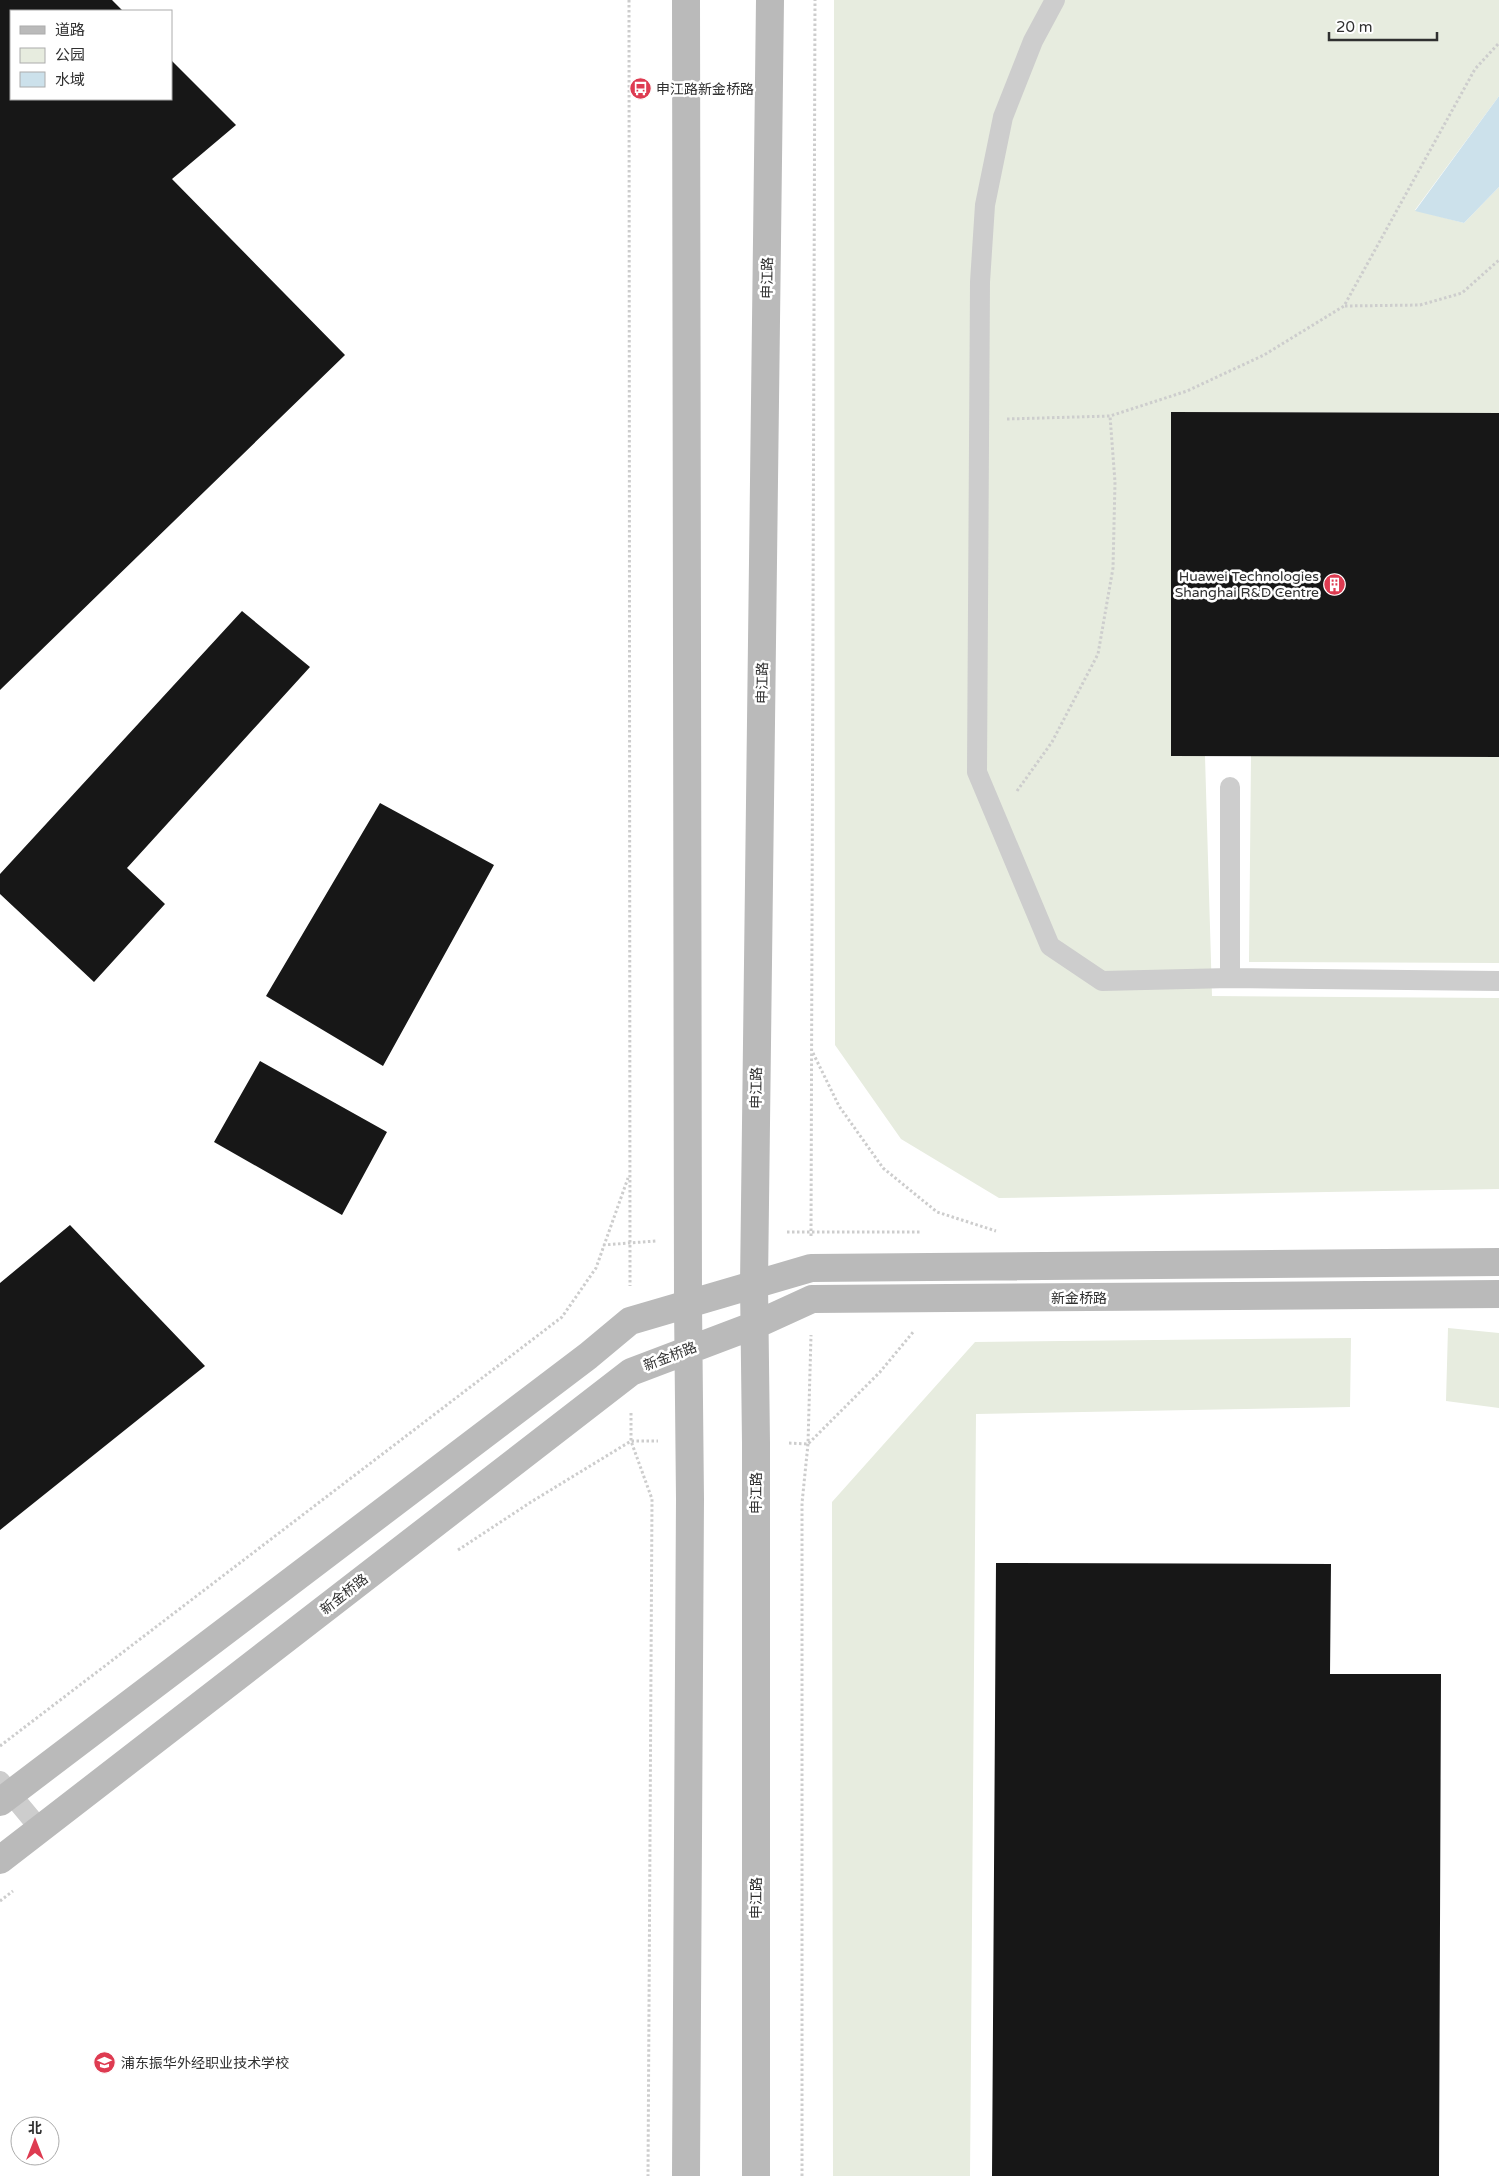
<svg xmlns="http://www.w3.org/2000/svg" width="1499" height="2176" font-family="'Varela Round','Noto Sans SC',sans-serif">
	<rect width="100%" height="100%" fill="#fff"/>
	<path fill="#e7ecdf" d="M834 0H1499V96L1415 210 1464 223 1499 187V413L1172 412 1171 756H1205L1212 996 1499 998V1189L999 1198 901 1139 835 1045Z
		M1251 756 1499 757V963L1249 962Z
		M1448 1328 1499 1333V1408L1446 1401Z
		M1351 1338 1350 1407 976 1414 970 2176H833L832 1502 975 1342Z"/>
	<path fill="#cce1eb" d="M1499 96V187L1464 223 1415 211Z"/>
	<path fill="#171717" d="M0 0H112L123 11H11V99H171V60L236 125 172 179 345 355 0 690Z
		M1171 412 1499 413V757L1171 756Z
		M242 611 310 667 127 868 165 904 94 982 0 894V874Z
		M380 803 494 865 383 1066 266 996Z
		M260 1061 387 1132 342 1215 214 1142Z
		M70 1225 205 1366 0 1530V1283Z
		M996 1563 1331 1564 1330 1674H1441L1439 2176H992Z"/>
	<g fill="none" stroke-linecap="round" stroke-linejoin="round">
		<path stroke="#cdcdcd" stroke-width="3" stroke-dasharray="2.5 2.5" stroke-linecap="butt" d="M629 0 630 1286
			M1345 306 1420 305 1462 293 1499 260
			M1007 419 1110 416 1187 391 1264 355 1344 306 1475 69 1499 43
			M1017 791 1052 742 1098 654 1113 568 1115 482 1110 416
			M813 1053 839 1106 883 1168 937 1212 996 1231
			M787 1232H921
			M811 1236 815 0
			M603 1245 656 1241
			M631 1413V1441L652 1499 648 2176
			M789 1443 808 1444 880 1372 914 1331
			M458 1550 531 1502 631 1441H658
			M0 1746 562 1317 596 1268 628 1178
			M0 1901 13 1891
			M802 2176V1503L808 1444 811 1335"/>
		<path stroke="#cdcdcd" stroke-width="20" d="M1055 0 1033 41 1003 117 985 205 980 282 977 772 1050 946 1102 981 1230 978 1499 981
			M1230 787V978
			M0 1781 40 1829"/>
		<path stroke="#bababa" stroke-width="28" d="M686 0 688 1304 690 1499 686 2176
			M0 1802 588 1356 630 1321 811 1268 1499 1262
			M0 1860 631 1372 755 1325 812 1299 1499 1294
			M756 2176V1443L754 1284 770 0"/>
	</g>
	<defs>
		<symbol id="bus-disc" viewBox="-11 -11 22 22"><circle r="9.5" fill="#de3b51" stroke="#fff"/><path d="M-5-6H5V4H4V6H2V4H-2V6H-4V4H-5ZM-3.5-4V0h7V-4ZM-3.5 1.2v1.5H-2V1.2ZM2 1.2v1.5H3.5V1.2Z" fill="#fff"/></symbol>
		<symbol id="building-disc" viewBox="-11 -11 22 22"><circle r="9.5" fill="#de3b51" stroke="#fff"/><path d="M-4-6H4V6H1V3H-1V6H-4ZM-2.5-4.3h1.7v1.8h-1.7ZM.8-4.3h1.7v1.8H.8ZM-2.5-1h1.7V.8h-1.7ZM.8-1h1.7V.8H.8Z" fill="#fff"/></symbol>
		<symbol id="school-disc" viewBox="-11 -11 22 22"><circle r="9.5" fill="#de3b51" stroke="#fff"/><path d="M0-5L7-2L0 1L-7-2ZM-4 1L0 2.5L4 1V4Q0 6-4 4Z" fill="#fff"/></symbol>
	</defs>
	<g fill-rule="evenodd">
		<use href="#bus-disc" x="628" y="76" width="25" height="25"/>
		<use href="#building-disc" x="1322" y="572" width="25" height="25"/>
		<use href="#school-disc" x="92" y="2050" width="25" height="25"/>
	</g>
	<g text-anchor="middle" stroke-width="5" stroke-linejoin="round" paint-order="stroke">
		<g font-size="14" fill="#303030" stroke="#fff" text-anchor="start">
			<text x="656" y="94">申江路新金桥路</text>
			<text x="1319" y="581" text-anchor="end">Huawei Technologies<tspan x="1319" dy="16">Shanghai R&amp;D Centre</tspan></text>
			<text x="121" y="2068">浦东振华外经职业技术学校</text>
		</g>
		<g font-size="14" fill="#303030" stroke="#fff">
			<text transform="translate(767 278) rotate(-89)" y="5">申江路</text>
			<text transform="translate(762 683) rotate(-89)" y="5">申江路</text>
			<text transform="translate(756 1088) rotate(-89)" y="5">申江路</text>
			<text x="1079" y="1303">新金桥路</text>
			<text transform="translate(670 1356) rotate(-21)" y="5">新金桥路</text>
			<text transform="translate(756 1493) rotate(-90)" y="5">申江路</text>
			<text transform="translate(344 1594) rotate(-38)" y="5">新金桥路</text>
			<text transform="translate(756 1898) rotate(-90)" y="5">申江路</text>
		</g>
	</g>
	<rect x="10" y="10" width="162" height="90" fill="#ffffff" stroke="#acacac"/>
	<rect x="20" y="26" width="25" height="8" fill="#bababa" stroke="#acacac"/>
	<text x="55" y="35" font-size="15" fill="#303030">道路</text>
	<rect x="20" y="48" width="25" height="15" fill="#e7ecdf" stroke="#acacac"/>
	<text x="55" y="60" font-size="15" fill="#303030">公园</text>
	<rect x="20" y="72" width="25" height="15" fill="#cce1eb" stroke="#acacac"/>
	<text x="55" y="85" font-size="15" fill="#303030">水域</text>
	<g transform="translate(35 2141)"><circle r="24" fill="#ffffff" stroke="#acacac"/>
	<path d="M0-4L9 19L0 12L-9 19Z" fill="#de3b51"/>
	<text y="-8" font-size="14" font-weight="bold" text-anchor="middle" fill="#303030">北</text>
	</g>
	<path d="M1329 32v8h108v-8" fill="none" stroke="#303030" stroke-width="2.5"/>
	<text x="1336" y="32" font-size="15" fill="#303030" stroke="#ffffff" stroke-width="4" paint-order="stroke">20 m</text>
</svg>
